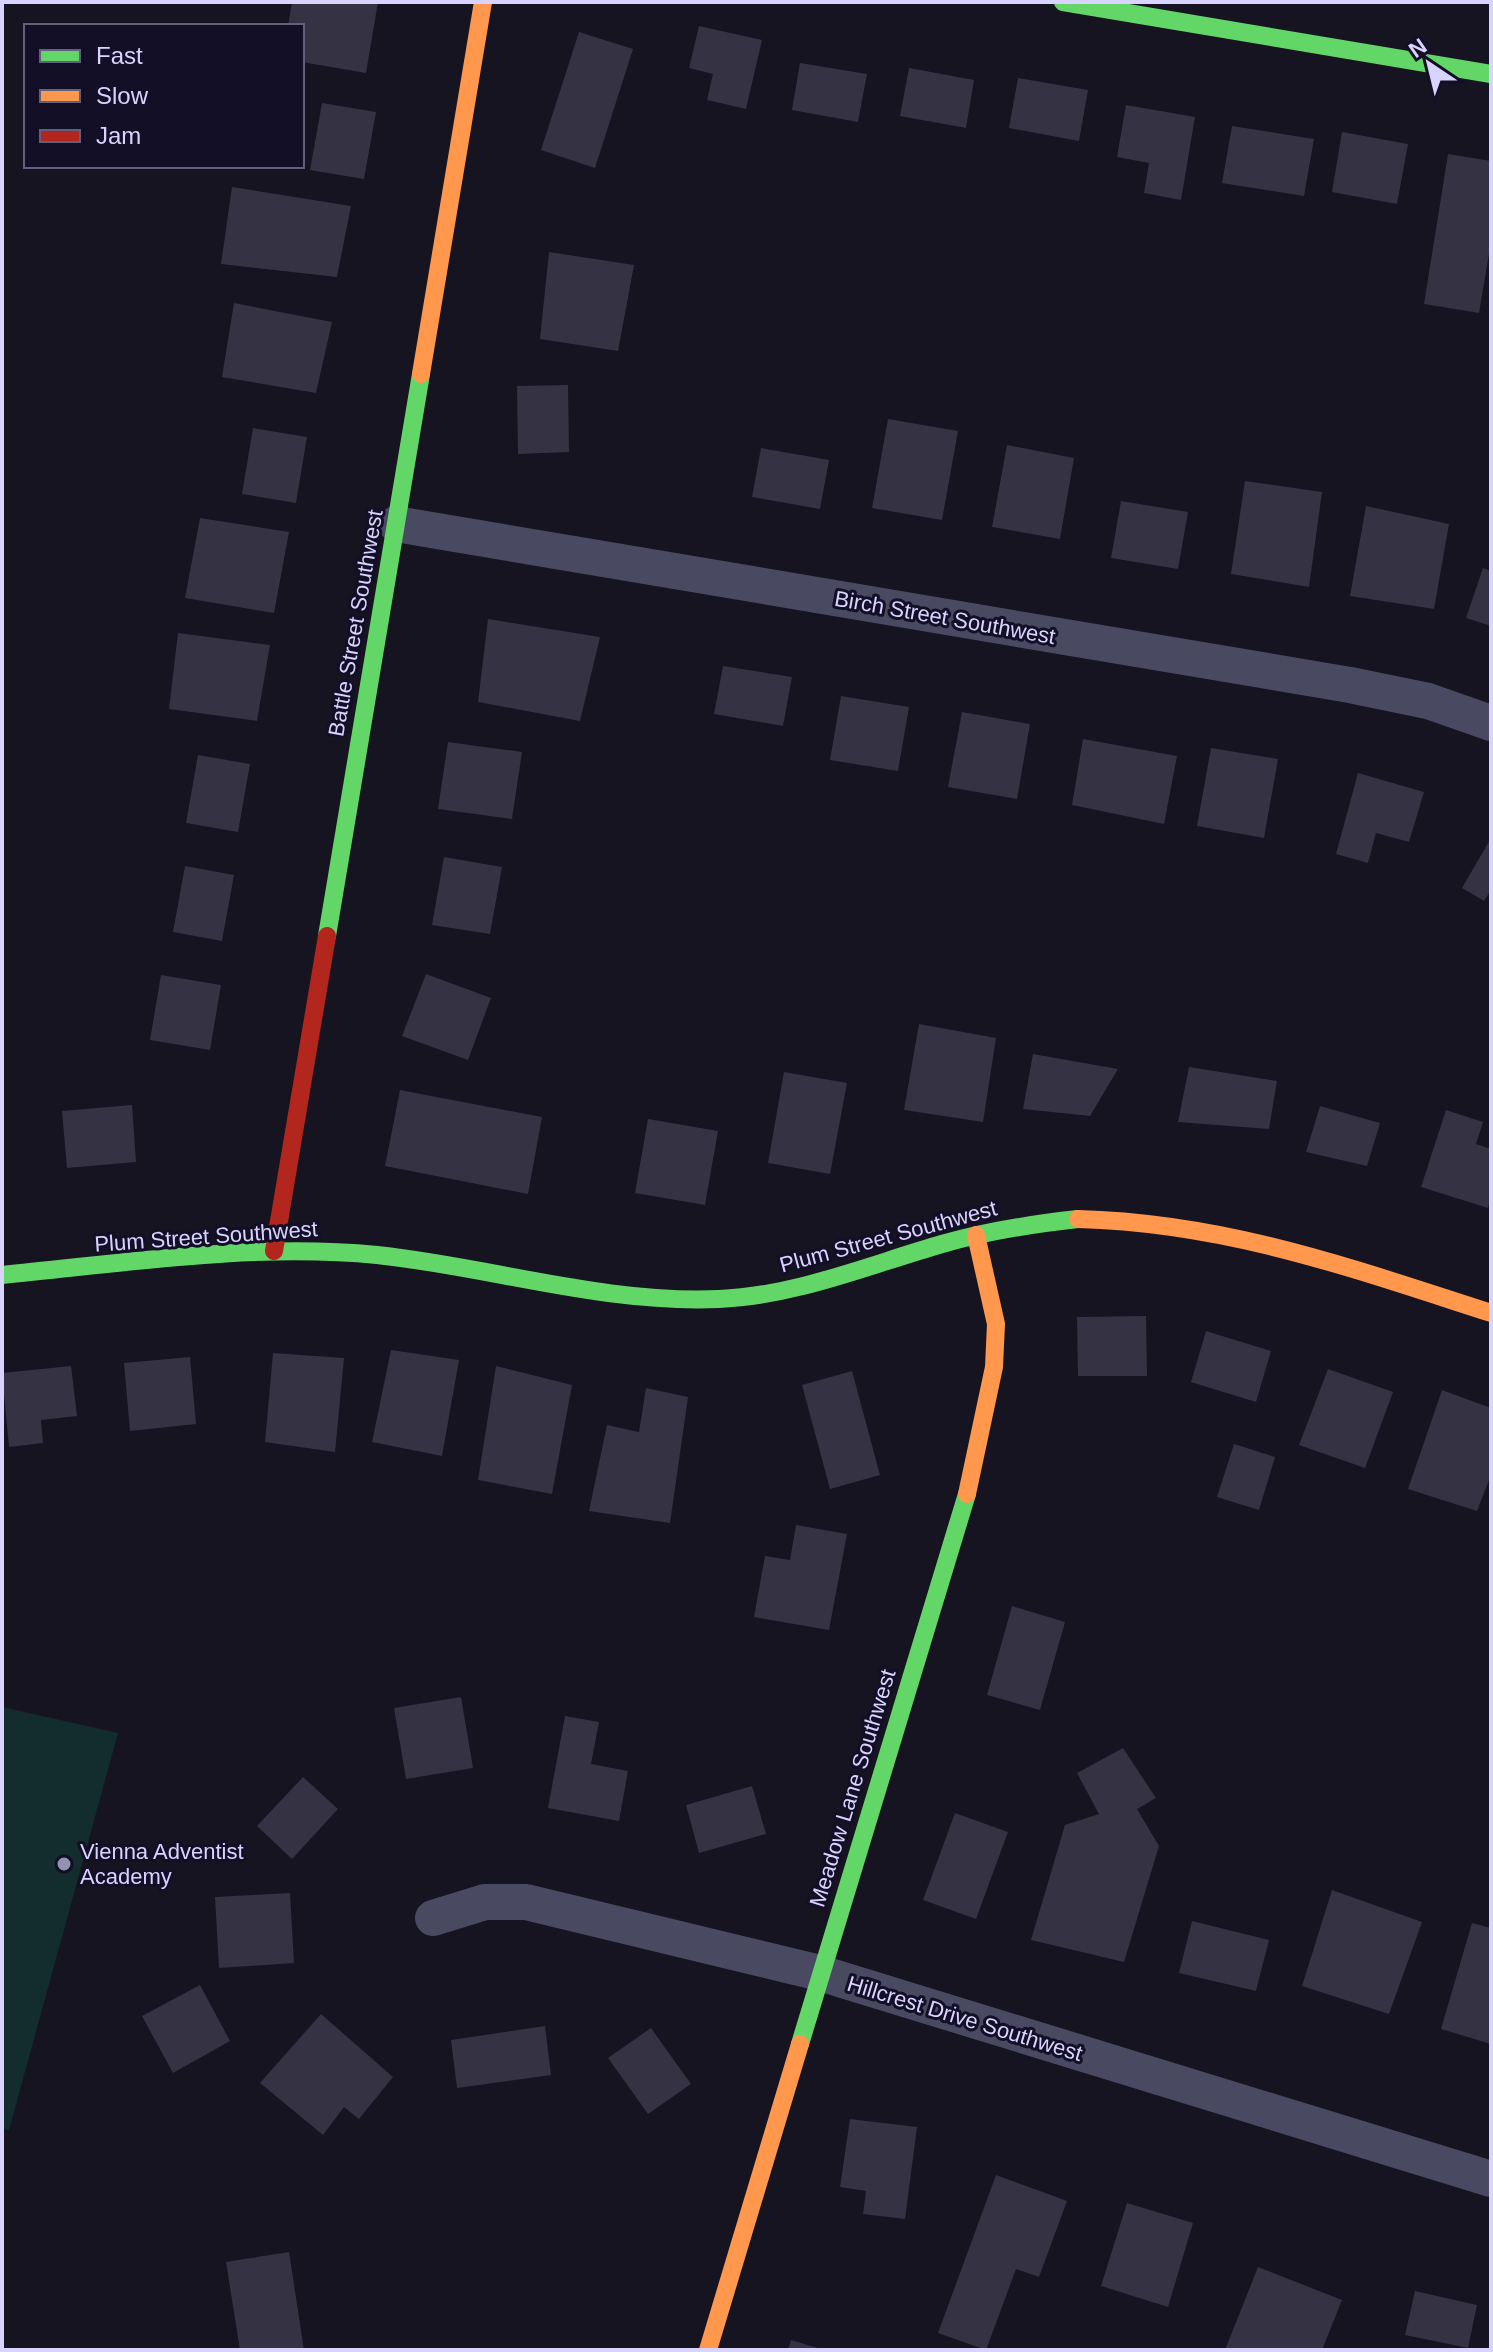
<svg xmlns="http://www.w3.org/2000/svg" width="1493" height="2352" font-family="Arial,sans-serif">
	<rect width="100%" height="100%" fill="#161421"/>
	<path fill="#132c2d" d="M2 1707 118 1733 9 2130 2 2128Z"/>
	<path fill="#343243" d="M292 2H378L366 73 302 62V26H288Z
		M699 26 762 40 746 109 707 100 713 74 689 68Z
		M579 32 633 49 595 168 541 150Z
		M800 63 867 74 858 122 792 110Z
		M909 68 974 80 966 128 900 116Z
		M1018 78 1088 90 1079 141 1009 128Z
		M322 103 376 112 364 179 310 170Z
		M1126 105 1195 117 1181 200 1144 193 1149 163 1117 157Z
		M1232 126 1314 139 1304 196 1222 183Z
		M1342 132 1408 144 1397 204 1332 192Z
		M1448 154 1491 161V242L1479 313 1424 304Z
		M232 187 351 206 337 277 221 264Z
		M549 252 634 265 618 351 540 339Z
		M234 303 332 322 316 393 222 377Z
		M568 385 569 452 518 454 517 386Z
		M888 419 958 431 942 520 872 508Z
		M253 428 307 437 296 503 242 494Z
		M1007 445 1074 458 1060 539 992 527Z
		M761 448 829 460 820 509 752 497Z
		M1245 481 1322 492 1309 587 1231 574Z
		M1121 501 1188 512 1178 569 1111 558Z
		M1366 506 1449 524 1434 609 1350 596Z
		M200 518 289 532 274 613 185 598Z
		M1483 568 1491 571V626L1466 618Z
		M488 619 600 637 580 721 478 702Z
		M178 633 270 645 257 721 169 709Z
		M723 666 792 677 783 726 714 714Z
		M841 696 909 707 898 771 830 760Z
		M962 712 1030 724 1017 799 948 787Z
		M1083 739 1177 756 1164 824 1072 805Z
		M448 742 522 752 512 819 438 809Z
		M1211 748 1278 759 1264 838 1197 826Z
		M198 755 250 764 238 832 186 823Z
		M1358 773 1424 792 1409 842 1376 833 1368 863 1336 854Z
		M1491 838V890L1484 901 1462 888Z
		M444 857 502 867 490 934 432 925Z
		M185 866 234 875 222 941 173 932Z
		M426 974 491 998 468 1060 402 1036Z
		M161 975 221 985 210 1050 150 1040Z
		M919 1024 996 1038 983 1122 904 1110Z
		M1033 1054 1118 1069 1090 1116 1023 1109Z
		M1189 1067 1277 1081 1269 1129 1178 1122Z
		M784 1072 847 1083 830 1174 768 1163Z
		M400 1090 542 1117 528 1194 385 1166Z
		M132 1105 136 1162 67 1168 62 1111Z
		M1320 1106 1380 1123 1367 1166 1306 1152Z
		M1446 1110 1483 1122 1476 1144 1491 1149V1197L1488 1208 1421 1187Z
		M648 1119 718 1131 705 1205 635 1193Z
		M1146 1316 1147 1376H1078L1077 1317Z
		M1206 1331 1271 1351 1256 1402 1191 1382Z
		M391 1350 459 1360 442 1456 372 1442Z
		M273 1353 344 1358 335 1452 265 1442Z
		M190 1357 196 1424 130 1431 124 1363Z
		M71 1366 77 1416 41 1420 43 1443 9 1447 2 1373Z
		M496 1366 572 1385 552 1494 478 1480Z
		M1328 1369 1393 1392 1365 1468 1299 1445Z
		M852 1371 880 1475 830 1489 802 1385Z
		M646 1388 688 1397 670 1523 589 1511 607 1425 639 1432Z
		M1442 1390 1491 1408V1475L1477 1511 1408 1489Z
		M1234 1444 1275 1457 1259 1510 1217 1497Z
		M796 1525 847 1534 829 1630 754 1617 765 1556 790 1560Z
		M1012 1606 1065 1622 1040 1710 987 1695Z
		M461 1697 473 1768 406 1779 394 1708Z
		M565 1716 599 1722 591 1764 628 1771 619 1821 548 1808Z
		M1123 1748 1156 1798 1137 1809 1159 1846 1124 1962 1031 1940 1065 1825 1099 1814 1077 1773Z
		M303 1777 338 1809 292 1859 257 1826Z
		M752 1786 766 1834 699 1853 686 1805Z
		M955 1813 1008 1832 976 1919 923 1900Z
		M1332 1890 1422 1922 1389 2014 1302 1986Z
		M290 1893 294 1963 219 1968 215 1897Z
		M1192 1921 1269 1940 1256 1991 1179 1973Z
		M1472 1923 1491 1928V2044L1441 2029Z
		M200 1985 230 2041 173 2073 142 2016Z
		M321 2014 393 2077 359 2119 344 2107 323 2135 260 2083Z
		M545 2026 551 2075 457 2088 451 2040Z
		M651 2028 691 2084 648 2114 608 2058Z
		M850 2119 917 2127 905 2219 863 2214 866 2191 840 2187Z
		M996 2175 1067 2201 1039 2277 1016 2269 986 2350 938 2333Z
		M1127 2203 1193 2223 1168 2307 1101 2286Z
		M289 2252 304 2350H240L226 2262Z
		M1258 2267 1342 2300 1322 2350H1225Z
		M1415 2291 1477 2305 1468 2348 1405 2335Z
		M791 2340 821 2349V2350H788Z"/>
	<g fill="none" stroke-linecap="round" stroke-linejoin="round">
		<path stroke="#4a4962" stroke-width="36" d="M396 524 1350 685 1428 701 1491 723
			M433 1918 485 1902H526L820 1973 1491 2179"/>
		<path stroke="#63d668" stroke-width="18" d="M1063 2 1491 74
			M327 936 421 374
			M2 1275C126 1263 252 1243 377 1255 491 1267 603 1304 719 1299 795 1296 869 1265 942 1244 987 1231 1032 1224 1078 1219
			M800 2044 967 1494"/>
		<path stroke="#ff974d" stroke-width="18" d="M421 374 483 2
			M1078 1219C1227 1223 1351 1268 1491 1313
			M967 1494 994 1367 996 1324 976 1235
			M708 2350 800 2044"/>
		<path stroke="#b3261e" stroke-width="18" d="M274 1251 327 936"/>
	</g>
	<circle fill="#9591b1" stroke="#130f26" stroke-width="3" cx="64" cy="1864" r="8"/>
	<g text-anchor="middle" stroke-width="6" stroke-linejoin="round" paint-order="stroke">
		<g font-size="22" fill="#d9d4ff" stroke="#130f26">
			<text transform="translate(945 617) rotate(10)" y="8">Birch Street Southwest</text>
			<text transform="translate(355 623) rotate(-80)" y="8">Battle Street Southwest</text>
			<text transform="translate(206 1236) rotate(-4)" y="8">Plum Street Southwest</text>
			<text transform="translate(888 1236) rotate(-15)" y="8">Plum Street Southwest</text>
			<text transform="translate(852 1788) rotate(-73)" y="8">Meadow Lane Southwest</text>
			<text transform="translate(965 2018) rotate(17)" y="8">Hillcrest Drive Southwest</text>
		</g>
		<g font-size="22" fill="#d9d4ff" stroke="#130f26" text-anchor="start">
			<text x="80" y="1859">Vienna Adventist<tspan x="80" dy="25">Academy</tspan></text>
		</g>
	</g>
	<rect width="1493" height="2352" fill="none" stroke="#d9d4ff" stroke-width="8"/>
	<rect x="24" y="24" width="280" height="144" fill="#130f26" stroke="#625e7d" stroke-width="2"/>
	<rect x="40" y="50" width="40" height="12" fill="#63d668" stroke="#625e7d" stroke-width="2"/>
	<text x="96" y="64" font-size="24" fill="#d9d4ff">Fast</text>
	<rect x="40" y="90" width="40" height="12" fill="#ff974d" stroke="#625e7d" stroke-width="2"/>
	<text x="96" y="104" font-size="24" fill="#d9d4ff">Slow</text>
	<rect x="40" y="130" width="40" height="12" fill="#b3261e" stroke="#625e7d" stroke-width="2"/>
	<text x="96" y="144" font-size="24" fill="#d9d4ff">Jam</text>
	<g transform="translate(1429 64) rotate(325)" stroke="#130f26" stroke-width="6" paint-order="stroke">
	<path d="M0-6L14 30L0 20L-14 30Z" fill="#d9d4ff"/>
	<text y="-12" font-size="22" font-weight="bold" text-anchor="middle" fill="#d9d4ff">N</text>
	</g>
</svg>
